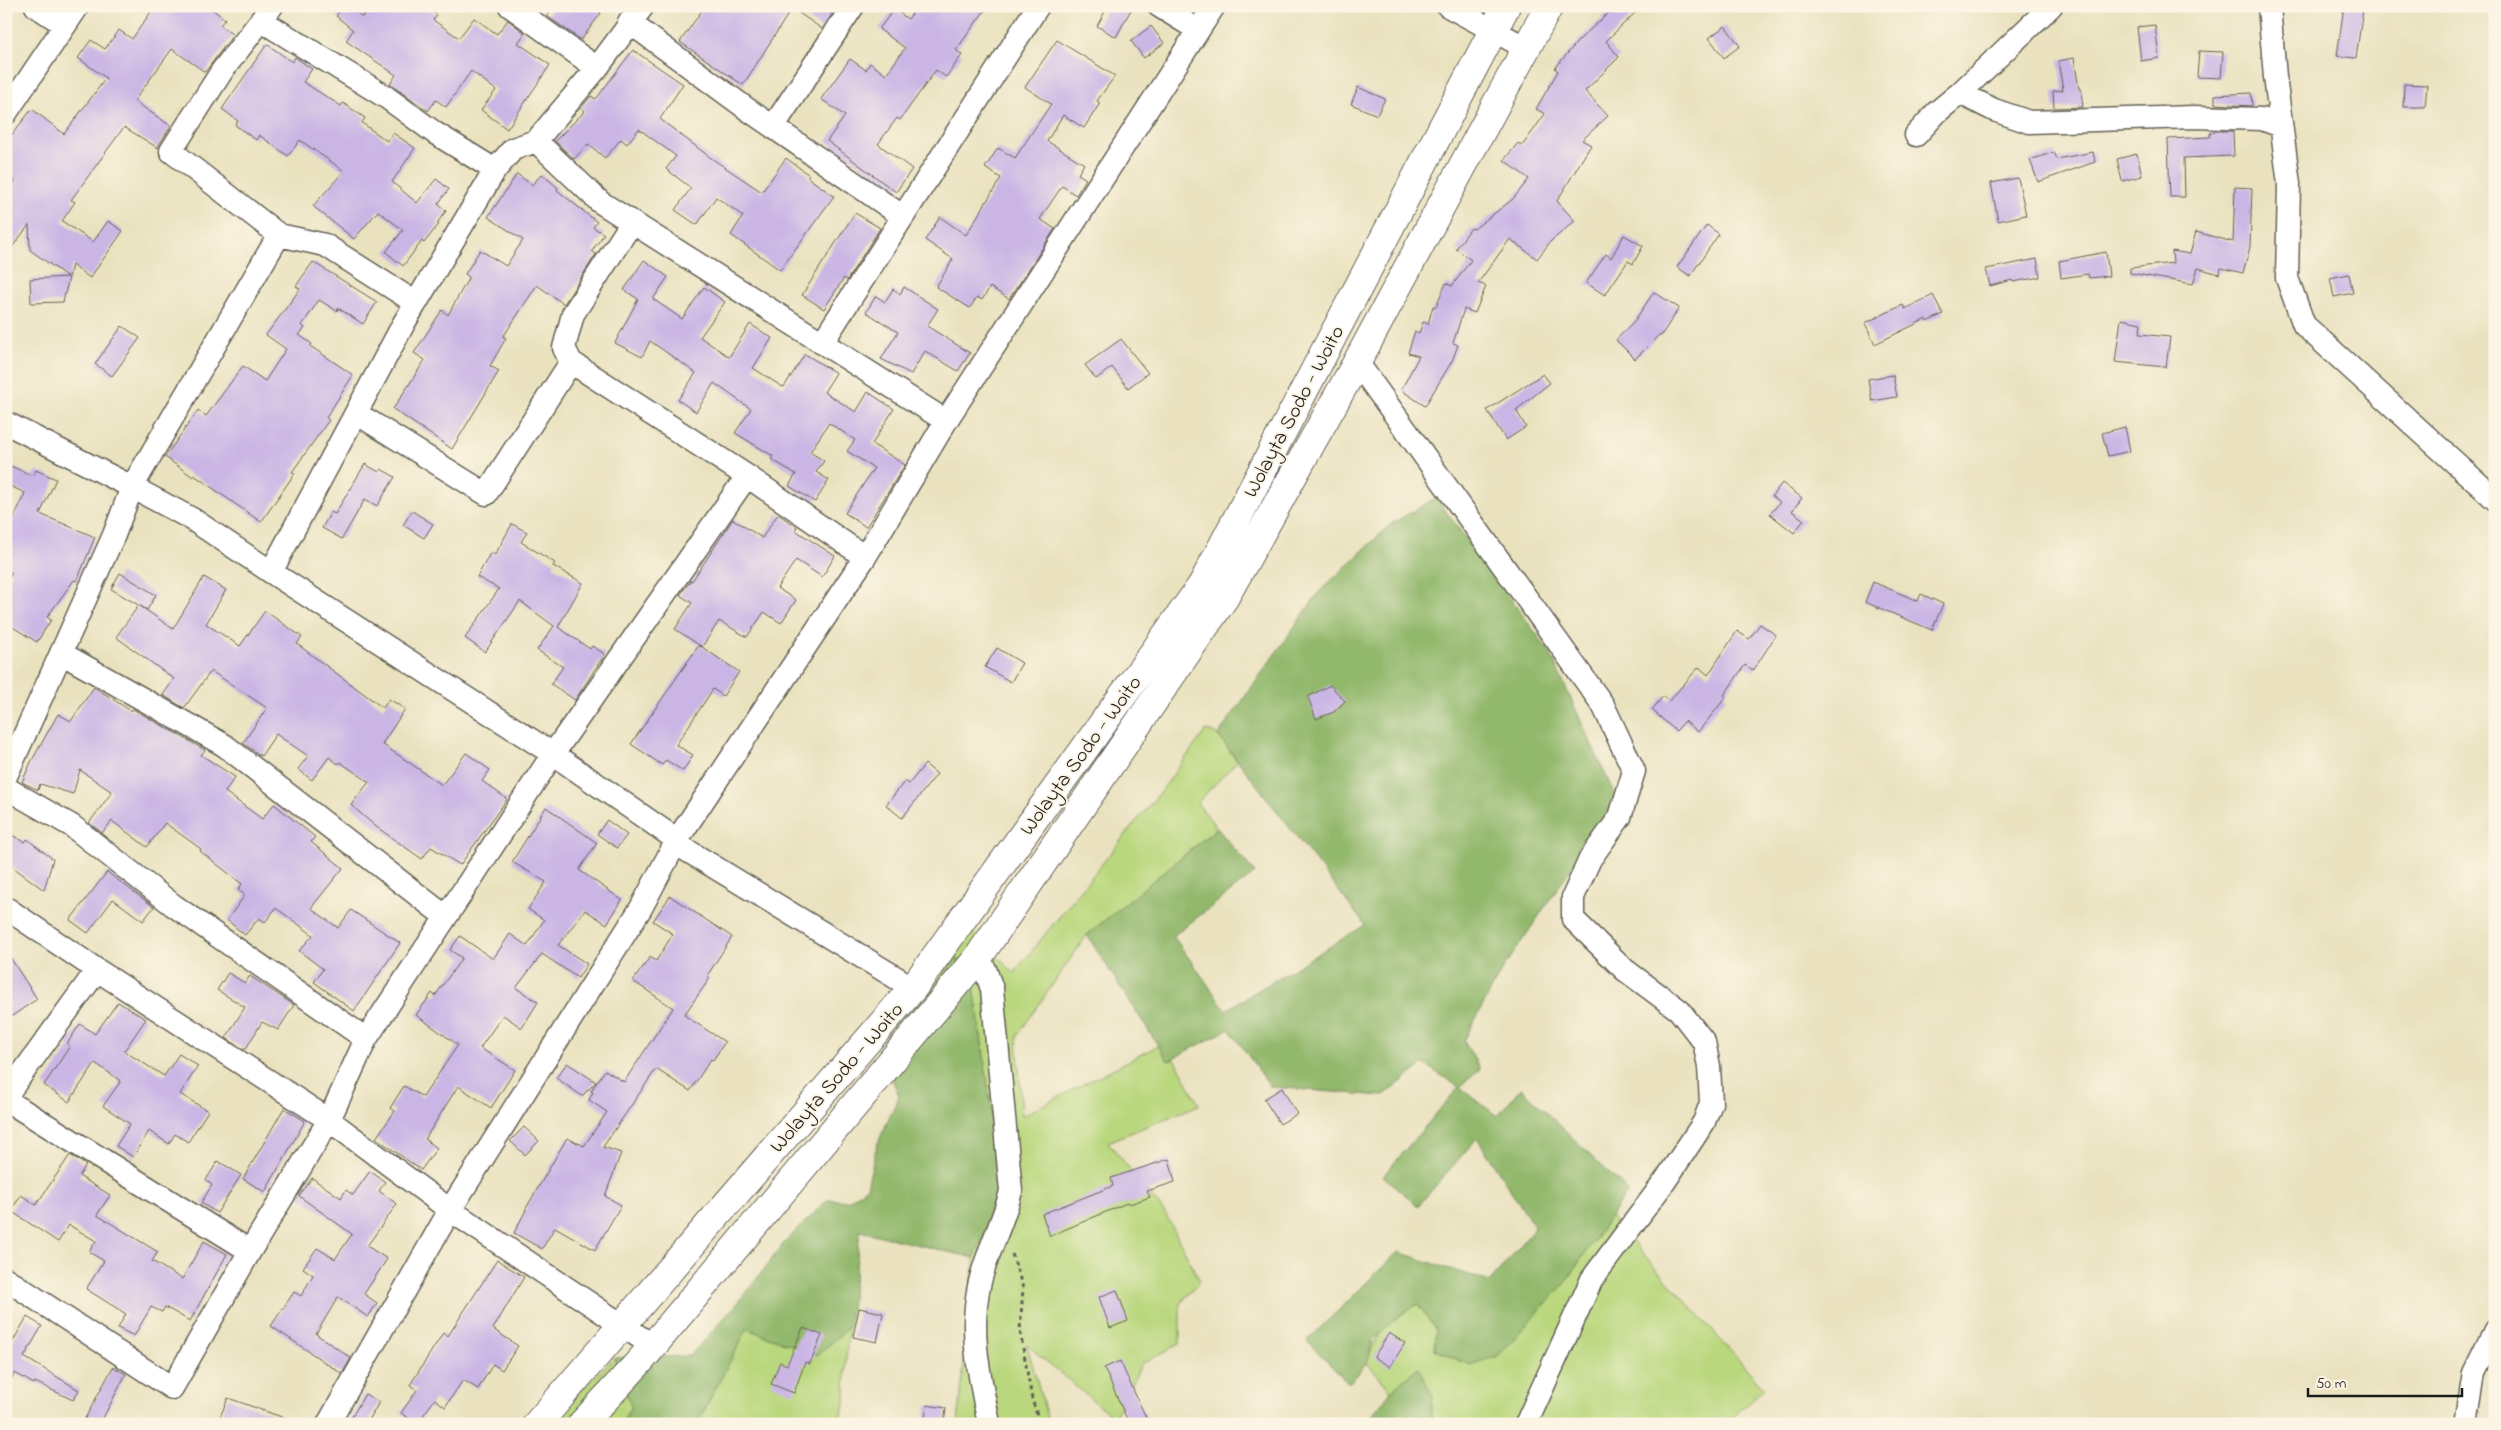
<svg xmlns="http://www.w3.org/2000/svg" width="2501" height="1430" font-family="'Indie Flower',sans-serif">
	<rect width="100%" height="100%" fill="#fcf5e5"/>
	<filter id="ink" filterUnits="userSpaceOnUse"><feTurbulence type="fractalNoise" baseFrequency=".02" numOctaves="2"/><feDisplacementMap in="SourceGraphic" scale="10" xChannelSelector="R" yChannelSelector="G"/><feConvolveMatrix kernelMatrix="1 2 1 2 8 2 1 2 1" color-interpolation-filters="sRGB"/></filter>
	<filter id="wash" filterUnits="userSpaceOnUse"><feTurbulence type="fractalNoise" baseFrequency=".0096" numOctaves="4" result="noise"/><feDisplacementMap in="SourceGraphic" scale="20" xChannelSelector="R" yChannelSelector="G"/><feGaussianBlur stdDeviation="1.12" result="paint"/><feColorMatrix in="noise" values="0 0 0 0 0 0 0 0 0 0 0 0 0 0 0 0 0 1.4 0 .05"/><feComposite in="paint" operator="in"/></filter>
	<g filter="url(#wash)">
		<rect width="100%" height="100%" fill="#eae2bf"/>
		<path fill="#b9d77d" stroke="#6a7a4c" d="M1206 730 1218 735 1237 761 1197 803 1217 828 1087 935 1017 1036 1022 1116 1159 1045 1168 1061 1175 1059 1199 1105 1108 1142 1165 1213 1200 1281 1180 1304V1344L1142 1363 1114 1418 1027 1345 1049 1424H958L974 1258 992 1217 1000 1174 972 971 948 951 969 928 1014 973 1164 787Z
			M1610 1217 1764 1388 1726 1424H1436L1431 1415 1433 1396 1417 1368 1391 1391 1367 1363C1376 1332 1390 1321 1418 1304L1436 1330 1564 1284Z
			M849 1327 846 1358 845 1405 837 1424H697L747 1329 818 1354Z
			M614 1358 631 1406 622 1424H547Z"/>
		<path fill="#92b86c" stroke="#576a44" d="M1436 498 1549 651 1617 800 1499 975 1464 1041 1480 1069 1460 1087 1497 1116 1521 1088 1628 1191 1564 1284 1498 1356 1470 1365 1435 1350 1436 1330 1418 1304 1398 1316 1373 1341 1367 1363 1349 1384 1307 1341 1398 1252 1490 1282 1535 1228 1477 1138 1418 1206 1383 1176 1459 1087 1424 1064 1383 1096 1271 1087 1229 1029 1168 1061 1087 935 1217 828 1255 873 1173 936 1226 1010 1365 925 1218 735 1319 592 1391 524Z
			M948 951 972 971 1000 1174 992 1217 974 1258 860 1231 849 1327 818 1355 747 1329 697 1424H622L631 1406 614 1358 690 1356 742 1298 784 1243 828 1199 848 1201 867 1187 877 1145 899 1096 890 1073 883 1040Z
			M1418 1367 1433 1396 1431 1415 1436 1424H1366L1391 1391Z"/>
		<g id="blocks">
			<path fill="#cbb5e5" d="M155 6H208L225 19 220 25 233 35 205 72 172 49 134 101 171 126 159 145 158 148 124 127 71 200 75 202 62 221 93 242 108 221 123 231 90 278 72 265 63 302 31 303 30 279 68 277 30 250 29 225 6 255V192L15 181 6 176V142L32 109 64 134 106 78 78 58 91 40 105 49 119 30 132 39Z
				M344 6H349L362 17 370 6H426L437 15 433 20 459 38 474 18 497 34 508 20 525 33 518 43 550 65 507 129 481 110 496 90 471 71 446 107 436 100 428 111 390 84 396 75 346 41 353 30 336 16Z
				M554 6H591L601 13 581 40 547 16Z
				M705 6H820L832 14 822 29 792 8 743 85 680 42Z
				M918 6H988L956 50 962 55 946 77 936 70 900 120 897 118 878 144 912 169 896 192 827 141 845 116 821 99 850 59 866 70 870 63 886 75 905 48 879 29 894 9 908 19Z
				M1108 6H1133L1116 37 1097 26Z
				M1616 6H1642L1606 41 1619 57 1585 91 1608 116 1582 140 1591 145 1557 201 1575 221 1551 241 1537 259 1510 239 1478 283 1486 286 1475 313 1464 309 1453 343 1458 345 1452 361 1425 406 1401 390 1419 356 1408 353 1415 331 1419 333 1423 322 1428 324 1433 306 1436 307 1446 283 1452 286 1471 260 1456 249 1471 228 1474 229 1513 199 1529 179 1504 160 1518 143 1522 146 1545 114 1536 109 1558 71 1555 68 1579 40Z
				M2344 6 2363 9 2356 58 2337 56Z
				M2155 25 2159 58 2141 61 2137 27Z
				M1151 26 1164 43 1144 58 1131 41Z
				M1725 26 1740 46 1724 58 1709 38Z
				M1057 40 1115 76 1097 101 1100 103 1084 128 1063 115 1047 141 1084 164 1078 174 1086 179 1076 195 1062 186 1040 219 1055 229 1009 299 990 287 982 300 977 297 970 308 936 287 953 259 925 240 940 217 966 235 1001 178 985 168 998 148 1015 158 1051 104 1025 87Z
				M267 44 292 62 295 57 312 69 303 82 341 106 343 103 365 118 362 123 387 141 393 133 415 148 392 182 417 203 436 179 449 189 438 204 446 211 437 223 439 224 424 243 422 241 403 266 386 252 403 230 378 211 354 239 313 206 344 171 300 140 288 156 259 135 256 140 235 125 238 121 222 109Z
				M633 50 683 84 660 119 711 158 762 192 786 158 809 175 807 177 834 196 780 270 731 235 743 216 716 197 697 225 675 210 691 188 666 169 676 156 639 129 627 144 621 139 605 158 588 144 574 159 555 141 585 111 581 108 591 96 596 99Z
				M2199 51 2223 52 2221 78 2197 77Z
				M2074 58 2079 89H2081L2083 107 2054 108 2053 91 2063 90 2058 61Z
				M2404 84 2427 85 2425 107H2403Z
				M1358 87 1385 99 1377 115 1351 104Z
				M2251 93 2252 106 2215 104V95Z
				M2216 131H2233L2234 156 2184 158 2185 197H2170L2168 139 2210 137V133Z
				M2054 152 2057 159 2093 152 2095 162 2038 182 2030 160Z
				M2137 154 2142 176 2122 181 2117 159Z
				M517 174 532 185 542 174 558 188 557 190 597 222 593 227 604 234 592 251 596 254 564 304 537 285 503 337 506 338 490 366 499 371 452 449 393 409 425 360 414 353 442 310 448 315 469 277 465 274 480 250 506 266 523 240 488 217Z
				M2018 178 2026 215 1998 221 1991 183Z
				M2235 187 2252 188 2250 247 2243 273 2221 268 2219 274 2198 268 2193 284 2130 273V268L2173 263 2172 251 2190 254 2196 232 2233 242Z
				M855 213 880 228 847 280 844 278 824 309 802 295Z
				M1707 225 1719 234 1690 276 1677 267Z
				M1624 235 1643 246 1633 264 1628 261 1605 295 1586 283 1606 254 1611 258Z
				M2106 252 2109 276 2089 278 2088 274 2061 278 2059 261Z
				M2037 259 2040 277 2013 282 2012 280 1990 286 1986 269Z
				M644 260 668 277 653 299 682 319 704 287 725 302 700 337 729 357 750 324 772 338 753 368 781 386 784 387 805 354 836 373 824 392 856 412 868 392 894 409 872 444 905 465 866 527 845 513 874 468 847 451 855 440 829 423 810 452 824 461 816 472 829 480 815 502 789 486 796 474 771 459 773 456 735 433 751 409 714 383 696 412 678 400 696 373 650 341 642 357 615 343 638 299 624 290Z
				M313 262 377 302 363 324 338 308 337 311 319 300 302 325 305 328 299 335 312 344 310 346 353 375 326 418 329 420 292 472 295 473 261 522 194 475 193 477 165 457 198 410 206 416 243 366 265 381 286 349 266 335 300 289 296 286Z
				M2349 274 2353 293 2334 297 2330 278Z
				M904 287 938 309 927 326 970 353 958 371 925 351 911 374 881 359 898 332 866 312 876 296 885 302 893 289 900 294Z
				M1654 292 1679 308 1661 336 1659 335 1635 359 1616 340 1635 320Z
				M1933 295 1943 314 1927 322 1926 319 1875 344 1865 323 1903 305 1905 309Z
				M2121 319 2141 323 2140 334 2170 337 2166 367 2115 362Z
				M122 326 140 338 112 376 95 364Z
				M1121 339 1148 373 1128 388 1112 367 1096 379 1085 365Z
				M1543 374 1550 383 1516 410 1526 427 1506 440 1487 410Z
				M1893 375 1897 397 1872 401 1868 379Z
				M2125 427 2130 451 2108 456 2102 433Z
				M6 464 33 476 36 470 56 479 40 514 95 537 77 581 74 580 47 617 51 620 37 642 6 623V583L12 573 6 569V536L25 493 6 484Z
				M365 464 379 472 381 469 395 477 377 506 365 499 342 539 322 528 331 512 335 514Z
				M1782 483 1802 498 1792 511 1804 520 1794 533 1770 514 1780 502 1772 496Z
				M412 511 433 524 424 538 403 525Z
				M778 514 797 527 795 530 835 556 822 577 796 560 777 588 796 600 781 623 764 612 747 637 719 621 702 647 675 629 692 603 680 595 691 580 692 581 733 519 762 538Z
				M512 524 527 532 521 542 555 563 553 566 583 583 558 627 590 649 592 646 605 654 575 700 551 684 563 667 537 650 554 626 520 601 485 652 465 638 499 589 477 577 491 552 495 555Z
				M120 573 156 595 147 610 111 589Z
				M204 577 226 590 206 624 240 646 265 611 302 637 297 644 383 708 389 699 405 709 382 744 442 785 466 753 490 770 482 781 507 799 460 865 431 847 422 859 375 826 351 805 369 782 340 762 338 764 329 757 312 780 298 769 308 756 276 734 261 756 243 743 267 708 211 671 184 708 163 695 174 679 116 637 139 605 173 629Z
				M1873 582 1918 601 1921 594 1943 604 1932 630 1865 602Z
				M1760 624 1776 635 1753 671 1745 665 1724 695 1726 697 1698 732 1685 721 1676 731 1652 710 1663 696 1669 701 1699 667 1708 675 1737 631 1749 639Z
				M699 645 739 672 723 696 713 689 676 745 693 755 683 771 666 760 662 765 631 744Z
				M997 648 1022 663 1011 682 985 667Z
				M1330 685 1345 701 1334 712 1316 719 1308 697Z
				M94 687 131 711 133 709 205 750 201 755 235 777 225 792 262 819 274 804 315 837 311 842 343 868 311 908 338 928 351 910 400 943 354 1011 314 982 323 969 299 951 313 935 276 908 265 922 259 918 245 935 227 920 245 895 238 890 242 884 200 851 201 849 165 823 147 847 112 821 102 833 89 823 112 792 80 770 73 794 40 784 38 790 22 782 31 762 58 714 71 721Z
				M925 764 937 774 902 818 886 805 905 781 909 784Z
				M546 807 597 843 579 870 622 900 607 924 585 910 558 945 587 964 578 978 542 954 516 988 538 1002 522 1028 503 1015 480 1048 515 1070 491 1108 458 1086 425 1139 437 1148 421 1170 376 1138 395 1111 390 1108 404 1086 423 1097 458 1045 416 1015 432 993 435 996 462 958 450 950 460 936 493 959 510 934 527 946 544 920 528 909 546 882 512 862Z
				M607 820 627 835 617 848 597 834Z
				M6 832 25 842 27 839 53 859 44 890 6 862Z
				M107 872 154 907 143 921 113 899 88 933 70 920Z
				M670 896 732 937 707 976 710 978 684 1015 725 1042 713 1060 711 1059 690 1091 656 1069 603 1147 621 1153 605 1196 621 1205 595 1250 555 1227 542 1249 514 1233 526 1210H525L567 1138 584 1146 607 1112 589 1100 593 1092 591 1091 605 1070 624 1082 673 1008 633 981 650 957 656 961 673 934 653 921Z
				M6 951 37 999 6 1020Z
				M228 973 245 983 250 976 294 1005 278 1030 262 1022 245 1050 226 1038 245 1007 217 990Z
				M118 1002 146 1019 124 1051 164 1076 179 1054 198 1066 180 1094 208 1111 188 1142 175 1134 169 1144 149 1131 133 1157 116 1146 130 1124 103 1106 121 1081 95 1063 69 1102 44 1085 70 1046 67 1044 80 1024 95 1034Z
				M567 1063 596 1082 582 1096 556 1078Z
				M1282 1088 1297 1114 1280 1124 1264 1099Z
				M284 1108 305 1121 265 1192 243 1179Z
				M524 1127 539 1141 525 1155 510 1141Z
				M70 1155 86 1165 79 1176 110 1195 97 1215 158 1252 152 1261 182 1279 204 1241 227 1254 190 1321 165 1307 162 1312 151 1307 134 1336 118 1328 126 1314 86 1289 104 1261 89 1252 96 1241 69 1225 58 1242 11 1211 21 1195 36 1205Z
				M1169 1159 1175 1182 1147 1191 1150 1197 1130 1204 1129 1202 1050 1236 1042 1214 1113 1186 1111 1178Z
				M218 1161 241 1175 217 1213 201 1203 212 1185 206 1180Z
				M370 1171 385 1182 379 1191 397 1204 367 1246 387 1259 364 1294 377 1303 368 1317 338 1297 316 1334 351 1358 342 1374 271 1326 294 1292 301 1296 313 1275 303 1268 317 1248 335 1259 352 1234 299 1196 312 1178 341 1198 346 1190 353 1195Z
				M497 1260 524 1277 493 1329 518 1346 502 1370 493 1364 478 1389 463 1380 445 1407 435 1399 417 1424 401 1413 417 1390 410 1385 443 1333 448 1336Z
				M1117 1290 1128 1321 1110 1328 1099 1297Z
				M859 1308 883 1313 877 1342 853 1337Z
				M27 1317 42 1326 24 1357 79 1390 73 1400 35 1382 34 1384 15 1373 6 1387V1346L9 1348Z
				M803 1328 822 1335 810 1364 805 1362 794 1393 771 1384 780 1362 787 1365Z
				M1389 1333 1405 1343 1390 1367 1374 1357Z
				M1120 1361 1149 1424H1129L1104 1368Z
				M113 1367 126 1374 103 1418 100 1424H82Z
				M365 1394 379 1402 367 1424H348Z
				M228 1398 290 1420 289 1424H217Z
				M927 1405 946 1408 944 1424H924Z"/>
		</g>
	</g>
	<g filter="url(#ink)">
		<use href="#blocks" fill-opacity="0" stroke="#646155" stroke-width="1"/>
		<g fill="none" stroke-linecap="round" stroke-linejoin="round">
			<defs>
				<path id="minor" d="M36 6 65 25
					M510 6 597 68
					M643 6 597 68 536 141 600 202 946 421
					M1159 6 1198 30
					M1448 6 1528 49
					M2269 6 2275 77 2289 184 2287 278 2304 325 2495 499
					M262 21 386 97 435 133 495 170
					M629 22 747 109 902 216
					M1960 93 1994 110 2029 122 2194 117 2262 119 2281 126
					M6 113 78 6
					M773 127 853 6
					M1916 135 1937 112 1960 93 2051 6
					M536 141 513 149 495 170 404 323 271 572 553 754 677 840 683 848 913 988
					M632 222 573 314 564 348 571 362 747 476 865 557
					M279 235 325 245 416 303
					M822 343 1038 6
					M1357 362 1603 705 1634 771 1620 817 1590 859 1573 897V919L1625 970 1679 1010 1704 1042 1709 1066 1711 1103 1704 1122 1665 1181 1592 1279 1526 1424
					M356 413 486 494 571 362
					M6 423 132 487 114 535 6 776
					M271 572 192 519 132 487 279 235 171 151 222 71 272 6
					M61 653 224 745 446 917 366 1039
					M6 788 72 826 173 905 366 1039 329 1120 450 1210 641 908 677 840 865 557 946 421 1214 6
					M6 908 97 970 6 1096
					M446 917 553 754 747 476
					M977 959 985 969 992 989 1011 1191C1003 1224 986 1253 979 1286 969 1334 980 1377 989 1424
					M97 970 329 1120 250 1251
					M6 1100 250 1251 172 1388 6 1279
					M328 1424 450 1210 653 1346
					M2466 1424 2474 1373 2495 1330"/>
				<path id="trunk" d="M537 1424 913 988 1202 585 1506 6
					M582 1424 642 1359 977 959 1225 597 1357 362 1549 6"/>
			</defs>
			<use href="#minor" stroke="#646155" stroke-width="25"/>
			<use href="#trunk" stroke="#646155" stroke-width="30"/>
			<path stroke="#646155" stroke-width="3" stroke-dasharray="4 4" stroke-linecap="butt" d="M1012 1254 1023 1288 1020 1331 1032 1399 1040 1424"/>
			<use href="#minor" stroke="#fff" stroke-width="22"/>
			<use href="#trunk" stroke="#fff" stroke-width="28"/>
		</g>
	</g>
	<g text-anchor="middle" stroke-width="4" stroke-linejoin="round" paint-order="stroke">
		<g font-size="21" fill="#1c1c1c" stroke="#fcf5e5">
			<text transform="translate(1293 411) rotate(-62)" y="7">Wolayta Sodo - Woito</text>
			<text transform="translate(1080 755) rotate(-54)" y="7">Wolayta Sodo - Woito</text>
			<text transform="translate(836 1077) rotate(-49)" y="7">Wolayta Sodo - Woito</text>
		</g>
	</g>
	<rect width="2501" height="1430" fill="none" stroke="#fcf5e5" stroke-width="25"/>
	<path d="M2308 1388v8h154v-8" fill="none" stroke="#1c1c1c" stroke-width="2.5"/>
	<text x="2316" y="1388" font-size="15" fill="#1c1c1c" stroke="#fcf5e5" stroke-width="4" paint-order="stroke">50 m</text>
</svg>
